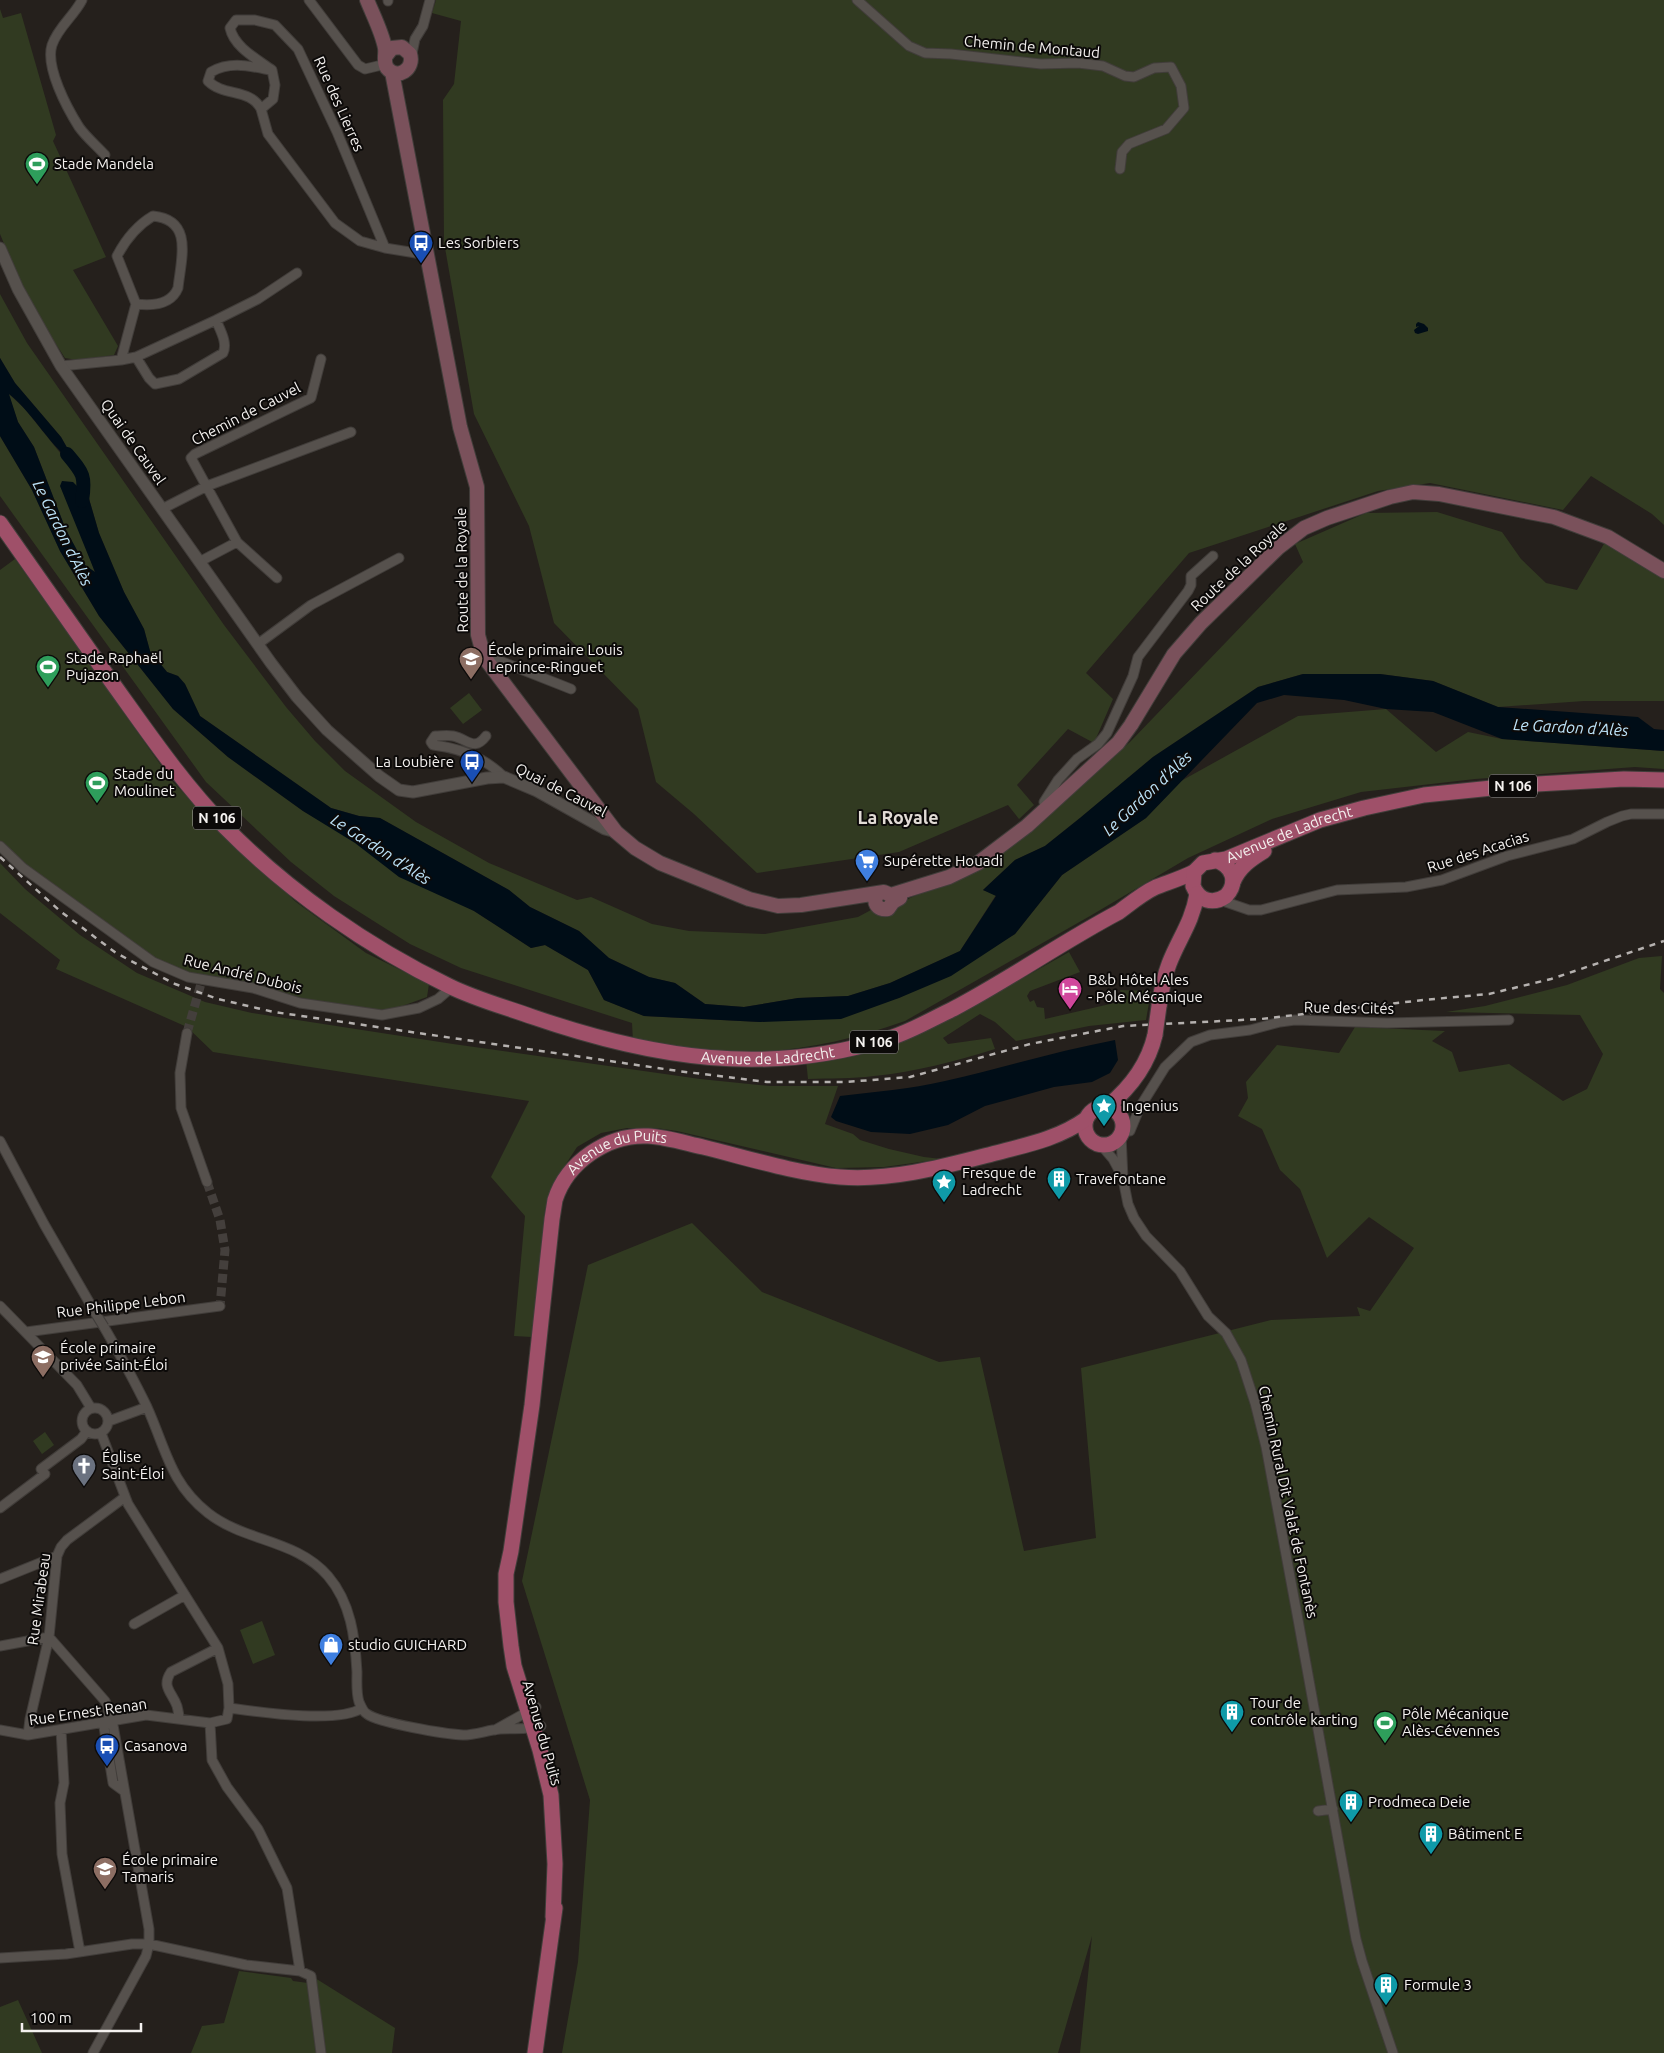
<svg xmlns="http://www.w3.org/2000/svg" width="1664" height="2053" font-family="Ubuntu,sans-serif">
	<rect width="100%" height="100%" fill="#25201c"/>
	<path fill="#313a21" d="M436 0H1664V525L1652 514 1591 476 1563 510 1430 483 1378 491 1189 553 1086 673 1113 699 1094 743 1068 729 1017 785 1034 805 1019 819 1008 805 899 852 757 873 694 814 656 782 638 709 554 623 529 526 474 414 444 242 443 100 454 84 461 21 432 13Z
		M0 9 3 18 21 13 54 128 56 135 53 141 106 257 73 270 118 346 114 355 77 360 65 358 46 329 23 289 0 234Z
		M0 294 27 343 224 625 286 707 315 741 345 771 416 822 489 863 577 900 591 897 652 924 689 931 765 934 858 917 871 910 880 915 910 898 969 873 1032 829 1130 742 1303 562 1295 544 1366 513 1437 512 1502 532 1521 559 1546 583 1577 590 1608 537 1664 571V701H1584L1498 707 1433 681 1380 674H1303L1258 687 1153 757 1080 818 1045 846 1015 860 983 890 996 895 960 951 890 983 848 996 798 998 744 1007 705 1004 675 983 649 977 609 958 579 931 530 907 509 890 380 818 359 816 331 808 200 716 185 684 178 676 167 672 150 651 144 629 124 592 99 533 85 485V543L95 573 85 565 66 530 34 447 18 422 8 393 25 409 61 454 77 465 61 437 15 383 0 358Z
		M0 436 32 490 60 551 99 616 173 709 228 757 303 811 474 911 531 948 545 945 588 970 604 1000 644 1016 760 1022 899 998 1015 934 1062 875 1146 818 1181 781 1298 716 1386 709 1436 752 1468 732 1502 739 1664 751V769L1635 767 1475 779 1361 792 1272 819 1188 858 1090 916 905 1021C858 1038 806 1050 755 1052 714 1053 674 1047 633 1041L632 1023 461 968 410 944 334 896 291 862 206 782 0 496Z
		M15 559 172 781 216 826 296 902 366 953 429 984 427 997 394 1009 378 1010 294 997 264 985 180 971 142 951 28 867 0 841V570Z
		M469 693 482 710 463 724 450 708Z
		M0 863 25 889 80 935 137 973 205 1002 252 1013 453 1044 700 1079 770 1086H838L825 1124 853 1134 860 1140 889 1149 924 1157 942 1159 884 1167 836 1168 677 1131 656 1128H627L601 1133 577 1147 560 1173 545 1209 532 1337 514 1336 525 1216 491 1177 529 1101 213 1052 187 1027 56 969 60 960 0 913Z
		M1069 952 1080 972 1030 991 1027 996 1030 1002 1034 1000 1037 1007 1044 1008 1045 1019 1123 1001 1120 990 1151 991 1146 1020 1089 1026 1016 1041 995 1022 980 1014 943 1038 948 1044 991 1038 995 1049C956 1061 916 1072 874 1076 852 1079 830 1078 808 1079L806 1060 975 1005Z
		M1662 956 1660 989 1664 993V2053H1080L1092 1936 1058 2053H562L578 1962 590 1800 522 1581 588 1265 692 1223 762 1292 939 1362 980 1357 1024 1551 1096 1538 1081 1368 1271 1320 1360 1316 1357 1307 1370 1311 1414 1248 1369 1217 1327 1258 1300 1189 1280 1170 1262 1129 1238 1116 1248 1098 1246 1082 1277 1045 1339 1053 1355 1027 1445 1031 1432 1041 1452 1052 1459 1072 1509 1064 1563 1101 1587 1089 1603 1054 1580 1015 1446 1012 1485 1006 1567 985 1639 958Z
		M45 1432 54 1445 42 1454 33 1441Z
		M262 1621 275 1655 253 1664 240 1630Z
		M239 1971 291 1978 293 1981 308 1983 318 2053H191L202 2026 224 2023Z
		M315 1978 395 2028 392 2053H325Z
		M18 2000 42 2053H0V2007Z"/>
	<path fill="#000d17" d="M1418 322 1424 324 1428 328V331L1418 334 1415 333 1414 330 1419 326 1416 327V324Z
		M0 358 15 383 61 437 78 467C50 447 35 415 9 394L18 422 34 447 66 530 85 565 95 572 60 486 62 481 73 482 80 489 85 485 99 533 124 592 144 629 150 651 167 672 178 676 185 684 200 716 331 808 359 816 380 818 509 890 530 907 579 931 609 958 649 977 675 983 705 1004 744 1007 798 998 848 996 890 983 960 951 996 896 983 890 1015 860 1045 846 1080 818 1153 757 1258 687 1303 674H1380L1433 681 1498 707 1638 717 1654 729 1664 730V751L1502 739 1433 712 1386 709 1344 700 1284 695 1257 703 1146 818 1062 875 1015 934 951 976 899 998 841 1019 760 1022 644 1016 604 1000 588 970 545 945 531 948 474 911 399 877 355 843 303 811 228 757 173 709 99 616 60 551 32 490 0 436Z
		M1115 1040 1118 1060 1110 1073 1092 1082 1054 1087 985 1106 948 1125 910 1134 871 1132 836 1121 831 1117 840 1096C875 1092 910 1089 945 1081 1002 1068 1057 1051 1115 1040Z"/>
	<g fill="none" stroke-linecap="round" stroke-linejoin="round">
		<path stroke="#000d17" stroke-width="14" d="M67 454C83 473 86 476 82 501"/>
		<path stroke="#443f3c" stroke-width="9" stroke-dasharray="9 4.5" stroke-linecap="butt" d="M187 1033 202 980
			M207 1182 220 1220 225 1250 220 1306"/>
		<defs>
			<path id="minor" d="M82 0C74 16 58 27 52 45 45 67 67 108 79 127 86 137 97 146 105 155
				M309 0 358 65 365 69 386 64
				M857 0 909 46 925 53 951 54 1041 64 1078 63 1103 66 1125 76 1134 77 1154 68 1171 67 1181 86 1184 108 1166 129 1129 144 1122 152 1120 169
				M388 1V0
				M411 58 415 39 423 26 430 0
				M261 109C250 88 224 97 208 81L211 72C230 61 249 66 270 70
				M153 216C194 220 181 259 178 288 171 305 152 306 136 304L117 256C126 239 136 226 153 216Z
				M385 248 337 132 298 49 275 25 255 20H236L230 28C234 47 257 59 272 70L275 85 273 99 261 109 268 134 335 223 360 241 385 248 428 255
				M136 357 149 378 155 384 179 379 223 353C228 343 220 330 216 320
				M121 360 136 357 216 320 258 299 297 273
				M61 366 121 360 136 304
				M162 509 207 486 351 432
				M199 562 237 542
				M277 578 237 542 191 458 195 454 311 398 321 359
				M258 644 311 605 399 558
				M484 657 495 659 571 689
				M486 736C474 752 468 739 453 736 447 735 441 736 435 736L431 742 433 745C459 748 485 758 504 777
				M1046 809 1044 802 1058 780 1077 759 1098 744 1107 733 1133 676 1138 657 1188 591 1191 585V576L1213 556
				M0 846 23 868 153 962 188 977 253 988 300 1003 382 1015 419 1008 438 999 452 987
				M1220 900 1249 910H1261L1337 890 1406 887 1442 880 1507 856 1573 839 1607 822 1622 816 1631 814H1664
				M187 1033 180 1073 181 1108 207 1182
				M1123 1131H1130L1140 1107 1165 1067 1191 1042 1210 1035 1250 1030 1280 1022 1295 1020 1387 1023 1509 1020
				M1121 1135 1123 1179 1128 1204 1134 1218 1146 1236 1180 1271 1208 1316 1226 1333 1241 1360 1255 1403 1266 1447 1297 1614 1356 1939 1362 1961 1393 2053
				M0 1141 44 1224 96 1314
				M1101 1145 1113 1159 1120 1172
				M0 1306 77 1385 91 1408
				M104 1327C119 1353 134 1380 147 1407 166 1449 170 1483 208 1513 245 1542 296 1539 328 1576 351 1603 355 1637 357 1672 357 1681 356 1692 359 1702 361 1706 363 1712 367 1714 379 1723 445 1734 463 1735 474 1735 482 1732 493 1730 509 1727 525 1731 541 1726
				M26 1332 220 1306
				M82 1421a13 13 0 1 1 26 0a13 13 0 1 1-26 0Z
				M109 1421 147 1407
				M0 1508 45 1474 41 1469 81 1439 87 1431
				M0 1579 57 1556
				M134 1624 185 1595
				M49 1637 105 1701 108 1708 109 1721
				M0 1646 49 1637
				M229 1708C259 1712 338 1724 362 1708
				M179 1718C179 1714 178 1710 177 1706 172 1692 161 1687 171 1672L218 1648
				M109 1721 104 1727 113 1783 124 1791
				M210 1723 212 1760 227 1787 258 1829 287 1888 300 1971
				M0 1730 28 1735 146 1715 210 1723 227 1719 229 1708 228 1684 218 1648 128 1504 101 1433
				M61 1730 64 1783 60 1803 62 1854 80 1952
				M495 1730 536 1707
				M28 1735 30 1719 49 1637 57 1556 61 1547 67 1540 125 1497
				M1318 1811 1333 1809
				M0 1958 66 1954 132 1944H149L246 1965 300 1971 311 1976 321 2053
				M93 2053 146 1956 149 1944V1929L113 1725 109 1721"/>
			<path id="tertiary" d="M0 248 18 289 61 366 271 663 297 697 327 730 379 776 399 790 413 792 487 778 504 777 537 791 605 829 616 832"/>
			<path id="secondary" d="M367 0C373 15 382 32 385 48 386 55 383 62 387 68 397 81 415 69 410 54L402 47 392 48 385 57
				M392 72 460 427 477 487 478 635 484 657 616 832 635 848 660 863 749 899 778 906 801 905 884 892 891 895 893 902
				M879 893C871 901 877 911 888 909L893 902 900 898
				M891 895 949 877 978 863 1027 826 1118 743 1131 725 1174 654 1201 623 1278 548 1304 528 1327 518 1390 497 1413 492 1439 494 1554 517 1608 537 1664 571"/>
			<g id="primary">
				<path id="s1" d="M0 523C37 575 74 628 111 681 147 731 182 783 225 827 288 891 368 947 449 986 475 999 505 1007 533 1017 652 1058 767 1077 890 1038 912 1031 932 1019 953 1009 1010 979 1062 942 1119 912 1131 903 1143 893 1156 887 1169 882 1182 878 1194 872"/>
				<path id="s2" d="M1215 860C1232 865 1239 882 1226 896 1213 905 1199 901 1193 886L1194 872 1203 863 1226 859 1320 820 1364 808 1424 795 1521 785 1624 779 1664 780"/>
				<path d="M1233 882C1239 867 1251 859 1264 851"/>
				<path d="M1159 1006C1161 992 1164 977 1169 964 1179 938 1192 923 1197 894"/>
				<path d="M1108 1106C1131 1087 1148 1065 1155 1035"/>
				<circle cx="1104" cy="1126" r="19"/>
				<path id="s3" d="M553 1917 555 1864 551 1795 540 1750 514 1666 511 1646 506 1602V1574L511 1551 532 1405 552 1219C553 1213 554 1206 555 1200 567 1162 608 1134 648 1136 666 1137 685 1143 703 1147 748 1158 794 1173 840 1177 891 1181 942 1167 992 1154 1026 1145 1058 1139 1086 1119"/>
				<path d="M535 2053 555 1908"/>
			</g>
		</defs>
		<use href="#minor" stroke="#413d3a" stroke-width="11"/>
		<use href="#tertiary" stroke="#413d3a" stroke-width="13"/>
		<use href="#secondary" stroke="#413d3a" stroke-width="16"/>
		<use href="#primary" stroke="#413d3a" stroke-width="17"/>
		<use href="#minor" stroke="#56514d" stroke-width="9"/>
		<use href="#tertiary" stroke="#56514d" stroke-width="11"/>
		<use href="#secondary" stroke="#7a515b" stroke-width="14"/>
		<use href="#primary" stroke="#9f5069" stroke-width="15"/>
		<path stroke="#b5b1af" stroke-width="2.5" stroke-dasharray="6 6" stroke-linecap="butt" d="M0 857 60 911 116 953 175 984 218 999 274 1012 343 1022 678 1071 767 1082H846L910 1077 1030 1044 1123 1026 1261 1019 1423 1000 1489 994 1551 979 1664 941"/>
		<defs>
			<path id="minor-bridge" d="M96 1314 104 1327"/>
			<path id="primary-bridge" d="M1155 1035 1159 1006"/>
		</defs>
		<use href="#minor-bridge" stroke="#413d3a" stroke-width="11" stroke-linecap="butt"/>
		<use href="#primary-bridge" stroke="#413d3a" stroke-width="17" stroke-linecap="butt"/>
		<use href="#minor-bridge" stroke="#56514d" stroke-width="9"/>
		<use href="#primary-bridge" stroke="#9f5069" stroke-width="15"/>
	</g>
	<defs>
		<symbol id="stadium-pin" viewBox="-11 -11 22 30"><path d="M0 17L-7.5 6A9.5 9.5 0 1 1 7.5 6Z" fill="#2e9e5b" stroke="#0c0a09"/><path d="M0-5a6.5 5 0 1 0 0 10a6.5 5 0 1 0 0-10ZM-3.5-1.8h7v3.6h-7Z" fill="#fff"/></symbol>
		<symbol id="bus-pin" viewBox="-11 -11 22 30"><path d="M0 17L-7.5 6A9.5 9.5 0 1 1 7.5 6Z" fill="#1a4fb4" stroke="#0c0a09"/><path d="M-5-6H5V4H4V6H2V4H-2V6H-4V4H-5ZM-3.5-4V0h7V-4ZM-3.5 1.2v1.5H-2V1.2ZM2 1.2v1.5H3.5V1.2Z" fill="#fff"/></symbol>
		<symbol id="school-pin" viewBox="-11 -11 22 30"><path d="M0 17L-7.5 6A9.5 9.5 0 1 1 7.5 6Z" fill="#8d6e63" stroke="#0c0a09"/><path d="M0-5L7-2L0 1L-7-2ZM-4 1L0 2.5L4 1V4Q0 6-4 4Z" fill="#fff"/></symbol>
		<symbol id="supermarket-pin" viewBox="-11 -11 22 30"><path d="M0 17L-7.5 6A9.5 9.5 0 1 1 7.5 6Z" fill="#3f7fe0" stroke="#0c0a09"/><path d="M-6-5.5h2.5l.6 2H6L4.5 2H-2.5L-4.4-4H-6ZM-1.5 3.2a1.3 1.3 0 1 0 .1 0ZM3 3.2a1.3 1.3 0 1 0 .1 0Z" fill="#fff"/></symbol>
		<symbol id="hotel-pin" viewBox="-11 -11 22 30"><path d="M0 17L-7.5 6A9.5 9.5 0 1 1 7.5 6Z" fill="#d1479c" stroke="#0c0a09"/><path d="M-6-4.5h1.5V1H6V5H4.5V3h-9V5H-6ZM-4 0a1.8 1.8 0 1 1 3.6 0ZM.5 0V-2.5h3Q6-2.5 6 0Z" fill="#fff"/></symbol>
		<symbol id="sight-pin" viewBox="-11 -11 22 30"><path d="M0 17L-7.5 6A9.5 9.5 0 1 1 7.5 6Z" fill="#0f9aa8" stroke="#0c0a09"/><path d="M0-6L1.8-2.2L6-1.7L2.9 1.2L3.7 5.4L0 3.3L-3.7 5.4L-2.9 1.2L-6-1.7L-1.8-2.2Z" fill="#fff"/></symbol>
		<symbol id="building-pin" viewBox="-11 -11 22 30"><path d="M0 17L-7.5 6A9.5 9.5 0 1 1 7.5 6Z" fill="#0f9aa8" stroke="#0c0a09"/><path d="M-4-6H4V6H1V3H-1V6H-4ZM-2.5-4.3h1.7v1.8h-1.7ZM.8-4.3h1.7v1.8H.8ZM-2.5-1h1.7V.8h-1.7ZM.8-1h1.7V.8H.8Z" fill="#fff"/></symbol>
		<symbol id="church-pin" viewBox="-11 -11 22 30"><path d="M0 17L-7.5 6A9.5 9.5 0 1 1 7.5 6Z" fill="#6b7280" stroke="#0c0a09"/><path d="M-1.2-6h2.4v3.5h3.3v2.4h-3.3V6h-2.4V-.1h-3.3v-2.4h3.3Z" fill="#fff"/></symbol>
		<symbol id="shop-pin" viewBox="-11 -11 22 30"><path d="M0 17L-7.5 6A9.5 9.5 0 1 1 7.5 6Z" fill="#3f7fe0" stroke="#0c0a09"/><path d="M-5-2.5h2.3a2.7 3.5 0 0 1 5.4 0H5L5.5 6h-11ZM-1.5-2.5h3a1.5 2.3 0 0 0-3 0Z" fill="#fff"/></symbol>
	</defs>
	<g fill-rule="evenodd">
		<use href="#stadium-pin" x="23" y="150" width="28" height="38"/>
		<use href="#bus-pin" x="407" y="229" width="28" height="38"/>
		<use href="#school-pin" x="457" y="645" width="28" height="38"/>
		<use href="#stadium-pin" x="34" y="653" width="28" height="38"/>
		<use href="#bus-pin" x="458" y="748" width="28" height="38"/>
		<use href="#stadium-pin" x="83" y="769" width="28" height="38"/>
		<use href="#supermarket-pin" x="853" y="847" width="28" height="38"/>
		<use href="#hotel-pin" x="1056" y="975" width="28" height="38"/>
		<use href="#sight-pin" x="1090" y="1092" width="28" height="38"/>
		<use href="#building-pin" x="1045" y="1165" width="28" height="38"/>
		<use href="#sight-pin" x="930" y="1168" width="28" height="38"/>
		<use href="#school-pin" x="29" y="1343" width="28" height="38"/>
		<use href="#church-pin" x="70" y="1452" width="28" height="38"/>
		<use href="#shop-pin" x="317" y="1631" width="28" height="38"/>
		<use href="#building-pin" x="1218" y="1698" width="28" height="38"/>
		<use href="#stadium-pin" x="1371" y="1709" width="28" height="38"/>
		<use href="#bus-pin" x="93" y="1732" width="28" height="38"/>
		<use href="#building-pin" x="1337" y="1788" width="28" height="38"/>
		<use href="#building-pin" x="1417" y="1820" width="28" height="38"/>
		<use href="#school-pin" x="91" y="1855" width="28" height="38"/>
		<use href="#building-pin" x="1372" y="1971" width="28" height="38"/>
	</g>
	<g text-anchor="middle" stroke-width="4" stroke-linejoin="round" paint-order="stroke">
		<g fill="#0c0a09" stroke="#aeacaa" stroke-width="1">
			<rect x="1489" y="774.5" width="48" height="23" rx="4"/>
			<rect x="193" y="806.5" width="48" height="23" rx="4"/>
			<rect x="850" y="1030.5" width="48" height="23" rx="4"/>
		</g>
		<g font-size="14" font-weight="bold" fill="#f4f1ef">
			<text x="1513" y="791">N 106</text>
			<text x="217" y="823">N 106</text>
			<text x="874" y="1047">N 106</text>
		</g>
		<g font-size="15" fill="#f4f1ef" stroke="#0c0a09">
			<text transform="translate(1032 47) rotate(5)" y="5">Chemin de Montaud</text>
			<text transform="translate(339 104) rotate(66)" y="5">Rue des Lierres</text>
			<text transform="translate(246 414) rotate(-27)" y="5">Chemin de Cauvel</text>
			<text transform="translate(133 442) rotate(55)" y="5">Quai de Cauvel</text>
			<text transform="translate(1239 566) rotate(-43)" y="5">Route de la Royale</text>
			<text transform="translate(462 570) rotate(-91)" y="5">Route de la Royale</text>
			<text transform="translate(561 790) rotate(27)" y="5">Quai de Cauvel</text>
			<text dy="5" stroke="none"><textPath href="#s2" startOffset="205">Avenue de Ladrecht</textPath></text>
			<text transform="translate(1478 852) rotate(-18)" y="5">Rue des Acacias</text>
			<text transform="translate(243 974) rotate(14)" y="5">Rue André Dubois</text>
			<text transform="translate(1349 1008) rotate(1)" y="5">Rue des Cités</text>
			<text dy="5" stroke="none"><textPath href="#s1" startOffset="984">Avenue de Ladrecht</textPath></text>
			<text dy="5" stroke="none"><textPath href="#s3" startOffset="812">Avenue du Puits</textPath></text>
			<text transform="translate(121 1305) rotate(-7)" y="5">Rue Philippe Lebon</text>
			<text transform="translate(1288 1502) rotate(78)" y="5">Chemin Rural Dit Valat de Fontanès</text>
			<text transform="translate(39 1599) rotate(-82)" y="5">Rue Mirabeau</text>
			<text transform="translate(88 1712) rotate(-8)" y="5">Rue Ernest Renan</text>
			<text transform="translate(542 1733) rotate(74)" y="5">Avenue du Puits</text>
		</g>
		<g font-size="15" fill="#f4f1ef" stroke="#0c0a09" text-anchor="start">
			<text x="54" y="169">Stade Mandela</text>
			<text x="438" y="248">Les Sorbiers</text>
			<text x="488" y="655">École primaire Louis<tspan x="488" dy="17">Leprince-Ringuet</tspan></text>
			<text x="66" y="663">Stade Raphaël<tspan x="66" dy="17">Pujazon</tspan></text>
			<text x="454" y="767" text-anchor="end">La Loubière</text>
			<text x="114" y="779">Stade du<tspan x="114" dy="17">Moulinet</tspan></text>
			<text x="884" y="866">Supérette Houadi</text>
			<text x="1088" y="985">B&amp;b Hôtel Ales<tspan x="1088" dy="17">- Pôle Mécanique</tspan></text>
			<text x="1122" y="1111">Ingenius</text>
			<text x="962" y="1178">Fresque de<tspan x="962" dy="17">Ladrecht</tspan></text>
			<text x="1076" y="1184">Travefontane</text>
			<text x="60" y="1353">École primaire<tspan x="60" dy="17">privée Saint-Éloi</tspan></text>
			<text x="102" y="1462">Église<tspan x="102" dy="17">Saint-Éloi</tspan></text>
			<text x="348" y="1650">studio GUICHARD</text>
			<text x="1250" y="1708">Tour de<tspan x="1250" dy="17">contrôle karting</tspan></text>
			<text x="1402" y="1719">Pôle Mécanique<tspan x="1402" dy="17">Alès-Cévennes</tspan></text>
			<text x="124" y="1751">Casanova</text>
			<text x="1368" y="1807">Prodmeca Deie</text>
			<text x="1448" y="1839">Bâtiment E</text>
			<text x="122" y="1865">École primaire<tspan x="122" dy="17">Tamaris</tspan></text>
			<text x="1404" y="1990">Formule 3</text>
		</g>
		<g font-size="16" font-style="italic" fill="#bde4fa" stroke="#0c0a09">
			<text transform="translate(63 533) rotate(64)" y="6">Le Gardon d'Alès</text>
			<text transform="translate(1571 727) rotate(3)" y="6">Le Gardon d'Alès</text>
			<text transform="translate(1147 793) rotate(-43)" y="6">Le Gardon d'Alès</text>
			<text transform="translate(381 849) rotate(33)" y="6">Le Gardon d'Alès</text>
		</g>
		<g font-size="18" font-weight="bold" fill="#e1dbd5" stroke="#0c0a09">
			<text x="898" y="824">La Royale</text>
		</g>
	</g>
	<path d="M22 2023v8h119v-8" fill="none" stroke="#f4f1ef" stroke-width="2.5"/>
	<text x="30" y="2023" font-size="15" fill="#f4f1ef" stroke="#0c0a09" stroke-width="4" paint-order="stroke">100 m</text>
</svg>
